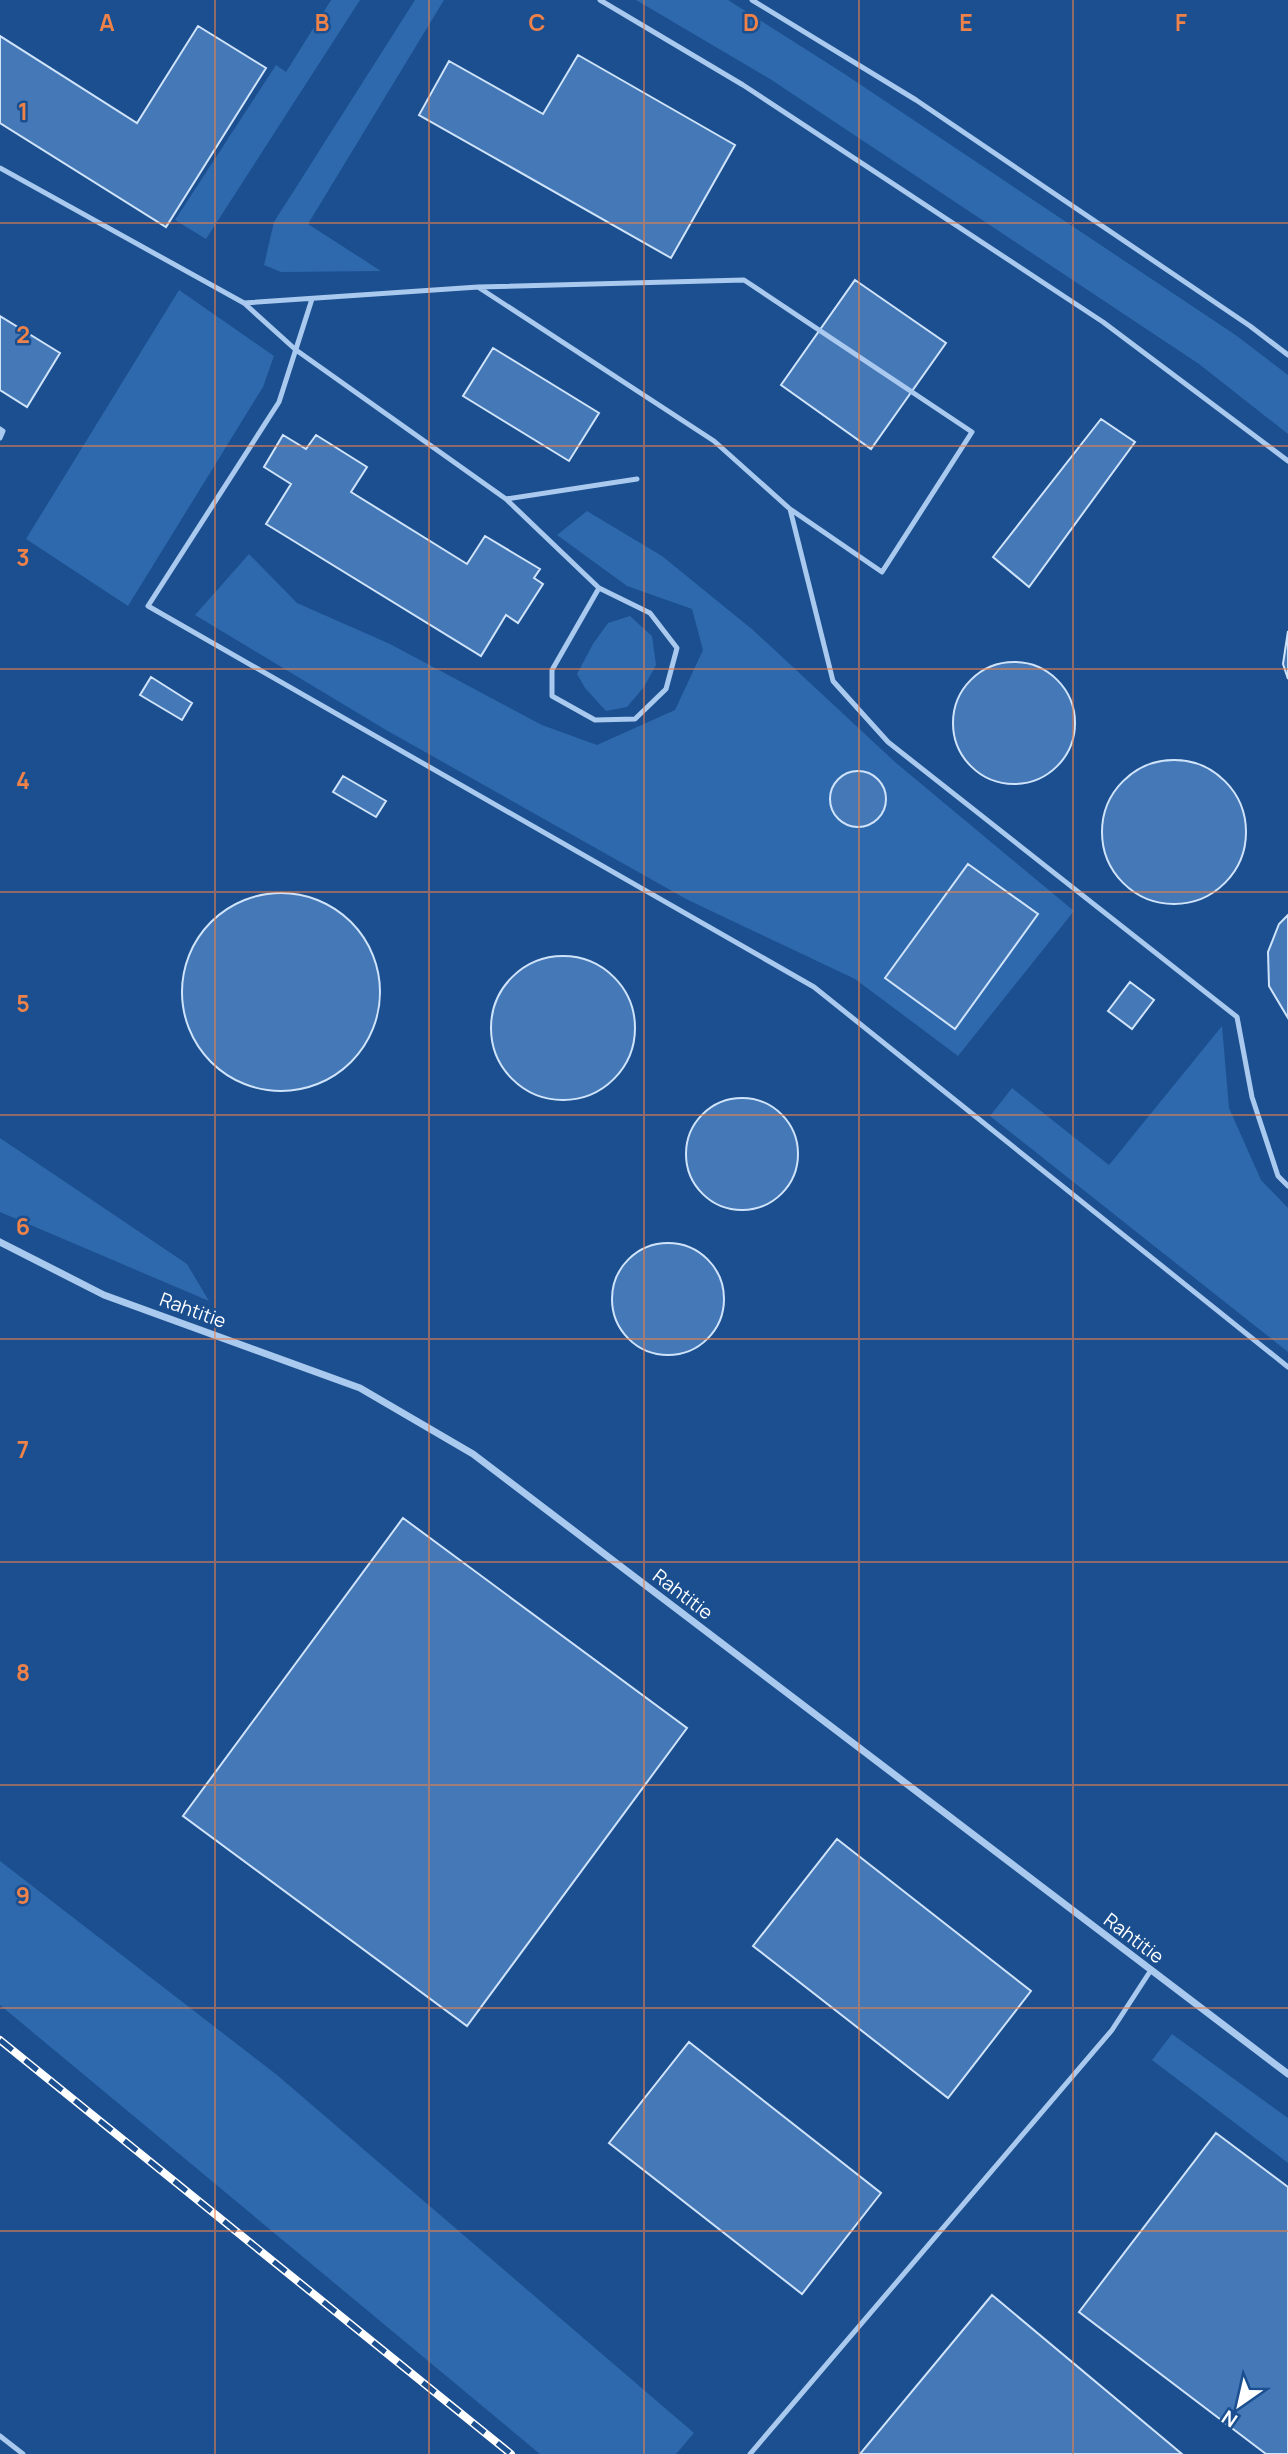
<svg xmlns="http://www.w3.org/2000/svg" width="1288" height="2454" font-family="Manrope,sans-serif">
	<rect width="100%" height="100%" fill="#1b4f8f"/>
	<path fill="#2e69ad" d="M331 0H360L206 239 175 220 276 65 286 72Z
		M415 0H444L308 224 381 271 281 272 264 265 274 222Z
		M636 0H728L843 73 1237 336 1288 375V434L1199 364 770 79Z
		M179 290 274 356 263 387 128 606 26 539Z
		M587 511 662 556 753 630 895 762 1074 911 958 1056 855 979 688 900 386 730 195 615 249 554 297 603 390 644 542 725 597 745 675 710 703 650 692 609 627 586 557 535Z
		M630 616 652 636 656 665 644 687 627 707 606 711 585 688 577 674 593 644 608 623Z
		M1222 1026 1229 1108 1261 1180 1288 1208V1352L990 1116 1012 1088 1109 1165Z
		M0 1138 187 1264 209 1301 0 1212Z
		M0 1861 277 2075 694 2433 676 2454H540L0 2005Z
		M1172 2034 1288 2118V2163L1152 2060Z"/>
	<path fill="#4478b7" stroke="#cfe3fa" stroke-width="2" d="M198 26 266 68 166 227 0 123V36L137 123Z
		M578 55 735 145 671 258 419 115 449 61 543 114Z
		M855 280 946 343 871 449 781 385Z
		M0 316 60 353 27 407 0 390Z
		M493 348 599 413 569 461 463 396Z
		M1101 419 1135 442 1029 587 993 557Z
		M283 435 306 449 316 435 367 467 351 492 467 564 485 536 540 569 534 578 543 584 518 623 506 615 481 656 266 524 291 484 264 467Z
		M1288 631V679L1283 664Z
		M953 723a61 61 0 1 1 122 0a61 61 0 1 1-122 0Z
		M151 677 192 703 182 720 140 695Z
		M1102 832a72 72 0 1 1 144 0a72 72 0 1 1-144 0Z
		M830 799a28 28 0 1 1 56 0a28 28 0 1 1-56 0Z
		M343 776 386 801 376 817 333 792Z
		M968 864 1038 914 955 1029 885 978Z
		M182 992a99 99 0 1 1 198 0a99 99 0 1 1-198 0Z
		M1288 915V1018L1269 986 1268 952 1279 924Z
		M491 1028a72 72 0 1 1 144 0a72 72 0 1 1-144 0Z
		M1130 982 1154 1000 1132 1029 1108 1011Z
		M686 1154a56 56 0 1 1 112 0a56 56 0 1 1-112 0Z
		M612 1299a56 56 0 1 1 112 0a56 56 0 1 1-112 0Z
		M403 1518 687 1728 467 2026 183 1816Z
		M837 1839 1031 1991 948 2098 753 1946Z
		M689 2042 881 2193 802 2294 609 2143Z
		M1216 2133 1288 2187V2454H1266L1079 2312Z
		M992 2295 1182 2454H860Z"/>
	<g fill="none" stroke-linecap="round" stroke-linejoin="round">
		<path stroke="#a9c9ee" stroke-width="5" d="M600 0 743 85 1103 322 1288 461
			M752 0 916 100 1250 326 1288 355
			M0 168 244 303 478 287 714 441 790 509 833 681 888 742 1237 1017 1252 1097 1278 1176 1288 1186
			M478 287 744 280 972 432 882 572 790 509
			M312 299 279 402 148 606 814 987 1288 1367
			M244 303 296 350 506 499 599 588 650 613 677 648 666 689 635 719 595 720 552 696V670L599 588
			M0 429 3 431 0 438
			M506 499 637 479
			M0 2436 23 2454
			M750 2454 1112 2030 1151 1970"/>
		<path stroke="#a9c9ee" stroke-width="7" d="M0 1242 104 1295 360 1388 473 1454 1288 2074"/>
		<defs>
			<path id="rail" d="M0 2040 511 2454"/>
		</defs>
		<use href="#rail" stroke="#fff" stroke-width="8"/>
		<use href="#rail" stroke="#1b4f8f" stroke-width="5" stroke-dasharray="16" stroke-linecap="butt"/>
	</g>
	<path fill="none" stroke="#ee8249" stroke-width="2" stroke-opacity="0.55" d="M215 0V2454M429 0V2454M644 0V2454M859 0V2454M1073 0V2454M0 223H1288M0 446H1288M0 669H1288M0 892H1288M0 1115H1288M0 1339H1288M0 1562H1288M0 1785H1288M0 2008H1288M0 2231H1288"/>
	<g text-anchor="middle" stroke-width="5" stroke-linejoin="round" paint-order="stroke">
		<g font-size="19" fill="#fff" stroke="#1b4f8f">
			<text transform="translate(193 1310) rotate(20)" y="7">Rahtitie</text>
			<text transform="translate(683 1594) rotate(37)" y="7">Rahtitie</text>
			<text transform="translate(1134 1938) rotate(37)" y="7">Rahtitie</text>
		</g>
	</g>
	<g font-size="23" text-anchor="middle" font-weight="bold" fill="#ee8249" stroke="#1b4f8f" stroke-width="5" stroke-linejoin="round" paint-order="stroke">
		<text x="107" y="31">A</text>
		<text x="322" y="31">B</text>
		<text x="537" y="31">C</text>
		<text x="751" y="31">D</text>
		<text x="966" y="31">E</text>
		<text x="1181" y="31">F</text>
		<text x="23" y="120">1</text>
		<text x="23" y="343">2</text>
		<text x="23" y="566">3</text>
		<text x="23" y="789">4</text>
		<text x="23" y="1012">5</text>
		<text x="23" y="1235">6</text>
		<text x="23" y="1458">7</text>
		<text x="23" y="1681">8</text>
		<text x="23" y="1904">9</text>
	</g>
	<g transform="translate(1239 2405) rotate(214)" stroke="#1b4f8f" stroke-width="5" paint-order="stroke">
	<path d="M0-5L12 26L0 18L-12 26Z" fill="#ffffff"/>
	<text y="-10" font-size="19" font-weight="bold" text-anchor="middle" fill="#ffffff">N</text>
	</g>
</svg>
